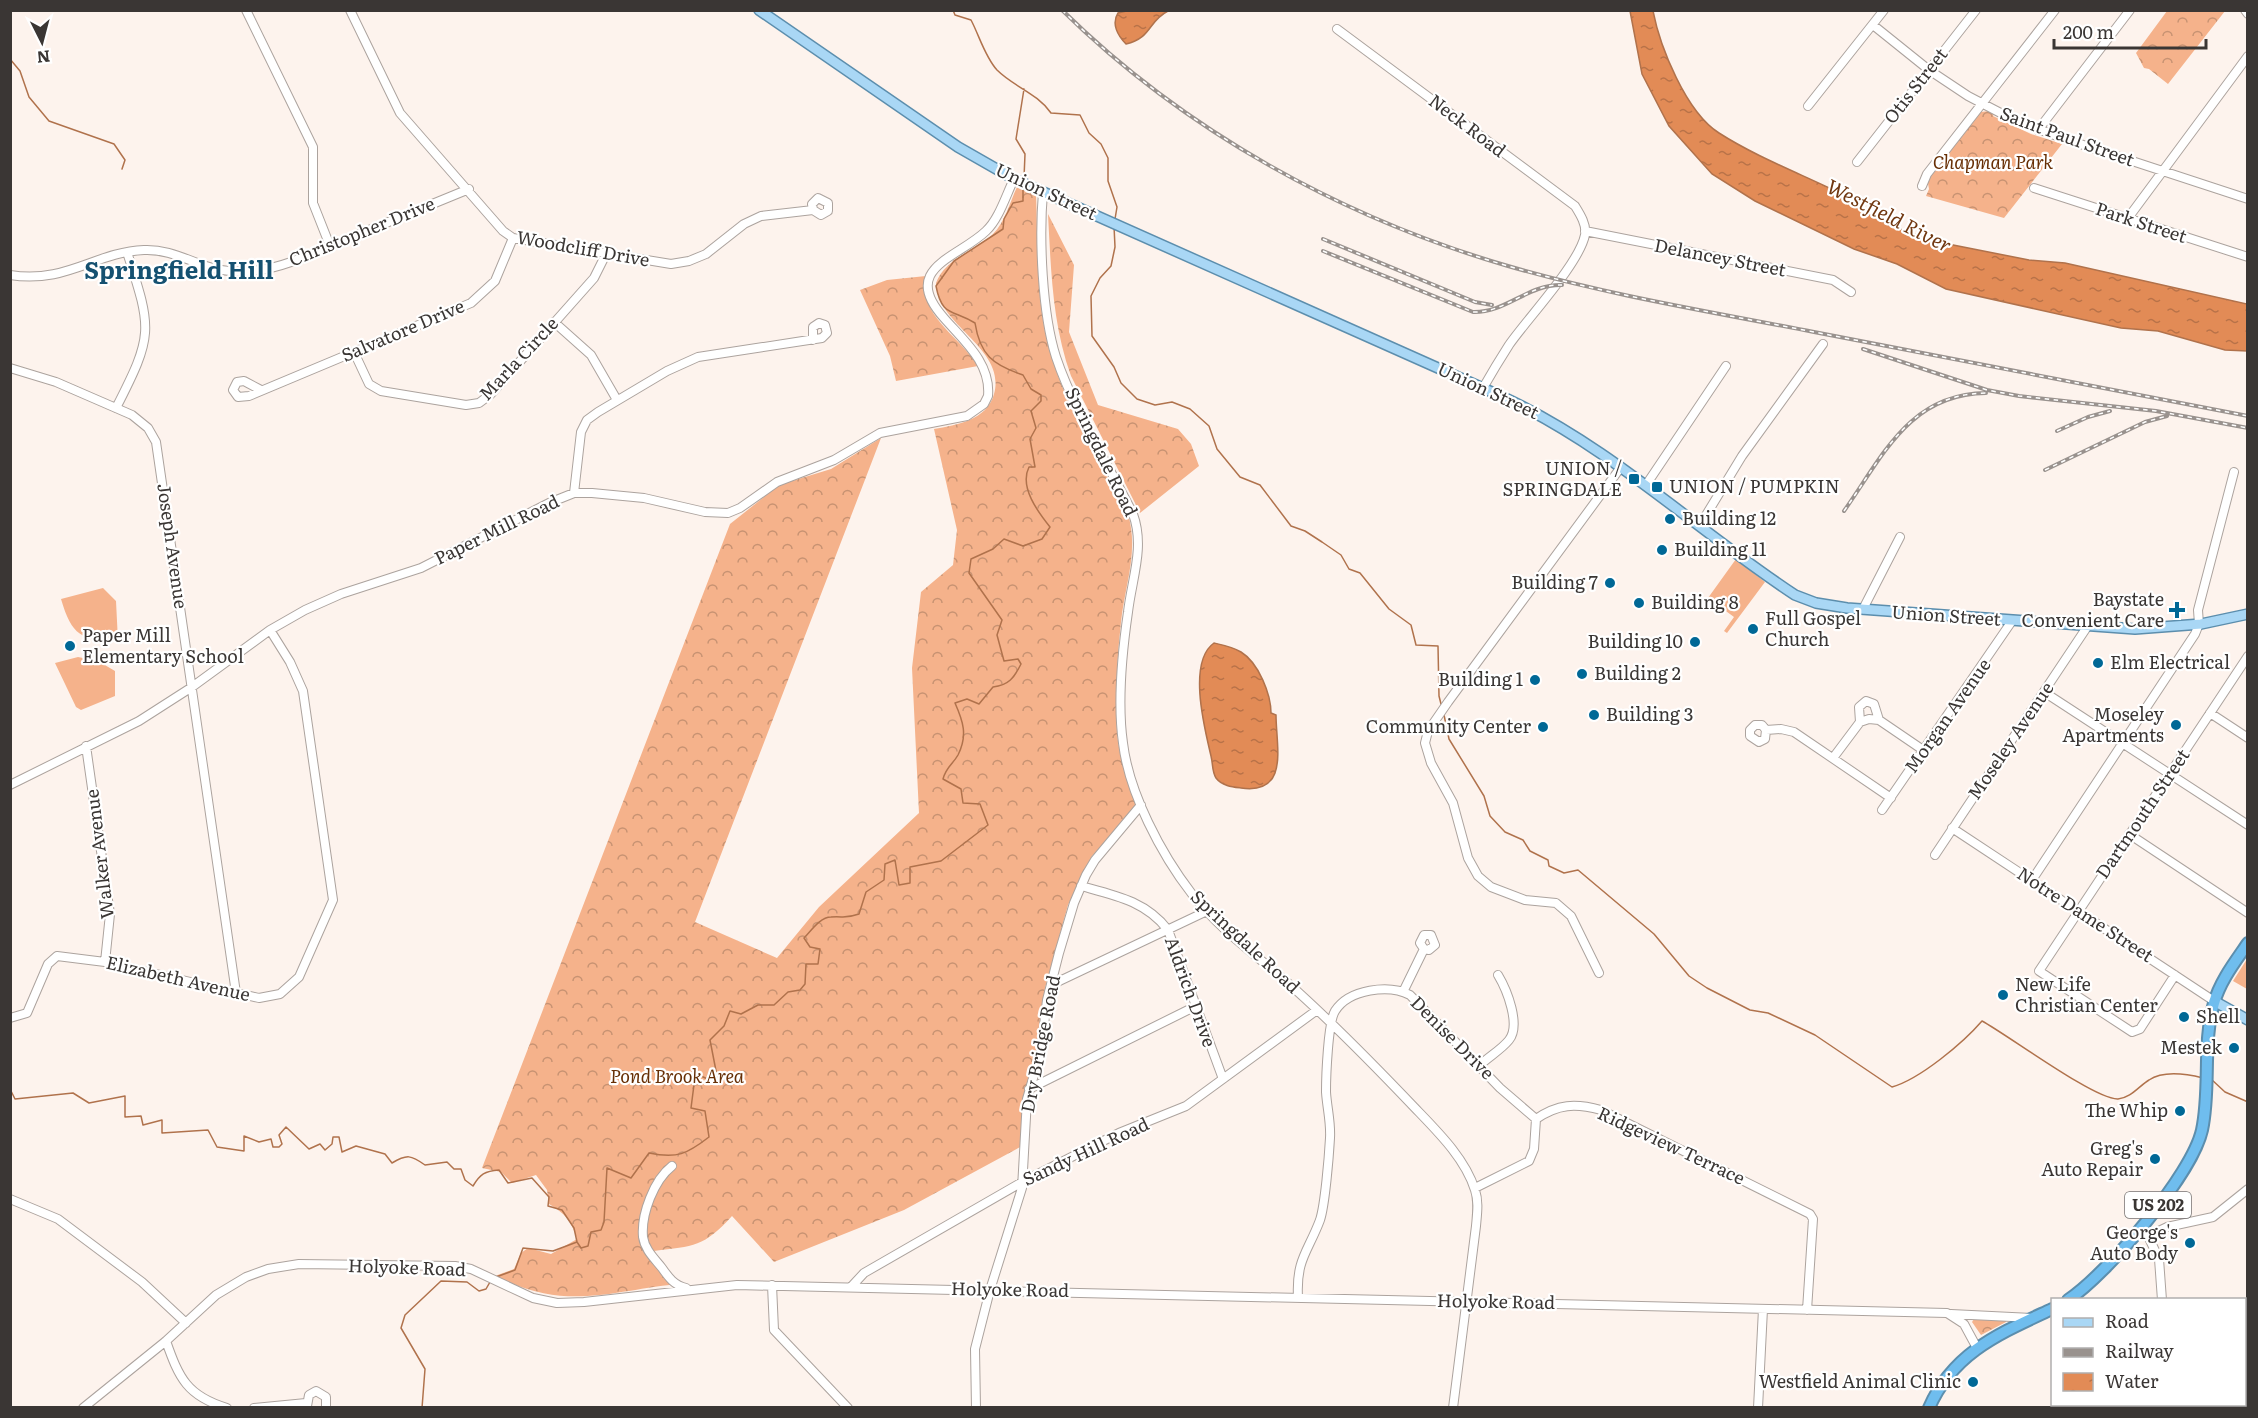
<svg xmlns="http://www.w3.org/2000/svg" width="2258" height="1418" font-family="Literata,serif">
	<defs>
		<pattern id="forest-crowns" width="20" height="18" patternUnits="userSpaceOnUse" patternTransform="scale(1.5)"><rect width="20" height="18" fill="#f5b28b"/><path d="M2 6a3 3 0 1 1 6 0M12 15a3 3 0 1 1 6 0" fill="none" stroke="#c79272"/></pattern>
		<pattern id="water-ripples" width="26" height="14" patternUnits="userSpaceOnUse" patternTransform="scale(1.5)"><rect width="26" height="14" fill="#e28b56"/><path d="M2 4q2-2 4 0t4 0M15 11q2-2 4 0t4 0" fill="none" stroke="#b87248"/></pattern>
	</defs>
	<rect width="100%" height="100%" fill="#fdf3ed"/>
	<path fill="#f5b28b" d="M1736 559 1765 582 1727 633 1724 631 1734 617 1708 598Z
		M103 588 116 601 118 641C81 640 72 636 61 599Z
		M78 657 98 661 115 671V696L81 710 76 707 55 663Z
		M2247 959V989L2233 981Z"/>
	<path fill="url(#forest-crowns)" d="M2167 11H2225L2168 84 2149 69 2144 68 2136 53Z
		M1989 111 1994 114 1993 116 2031 134 2062 144 2004 218 1926 196 1929 189 1927 178 1981 112Z
		M1017 187 1036 194C1038 242 1036 294 1047 340 1062 402 1099 459 1128 514 1139 551 1125 585 1121 622 1117 658 1115 696 1117 732 1119 758 1129 783 1137 807L1092 856 1068 905 1045 988 1039 1041 1022 1102V1146L904 1210 774 1262 732 1216C704 1247 694 1246 654 1251L677 1284C605 1292 566 1311 495 1276L514 1269 521 1253 528 1248 551 1254 577 1239C572 1222 565 1213 549 1204L547 1190 536 1175 512 1183 501 1172 482 1168 730 524 779 485 831 469 881 438 695 922 777 958 819 907 919 813 912 668 921 592 953 565 957 530 934 429C957 425 987 420 994 394 1007 348 936 325 936 283 945 258 975 252 993 234 1005 222 1010 202 1017 187Z
		M1048 214 1074 265 1069 332 1098 405 1178 429 1191 444 1199 466 1140 513 1071 376C1052 323 1051 269 1048 214Z
		M926 276C917 315 960 336 978 366L896 381 890 356 860 290 887 280Z
		M1974 1319 2006 1320V1322L1981 1335 1972 1322Z"/>
	<path fill="url(#water-ripples)" stroke="#b0724c" stroke-width="1.5" d="M1127 11V10L1168 11C1148 21 1152 38 1126 44 1118 36 1111 24 1118 13Z
		M1630 11H1653C1660 47 1686 112 1719 133 1758 158 1804 175 1846 196L1860 209 1891 226 1938 242 2029 260 2065 263 2247 304V351L2225 350 2158 331 2121 328 1946 289 1897 264 1854 249 1755 201 1712 174 1669 126 1642 74Z
		M1214 643C1223 645 1233 647 1241 652 1259 663 1271 695 1271 713L1276 715C1276 746 1290 795 1241 788 1233 787 1222 786 1216 778 1212 772 1213 764 1211 756 1205 730 1187 662 1214 643Z"/>
	<g fill="none" stroke-linecap="round" stroke-linejoin="round">
		<path stroke="#b0724c" stroke-width="1.5" d="M953 10 955 15 971 20C979 35 985 57 997 70 1014 87 1037 93 1051 113L1080 115 1089 133 1101 144 1108 158V181L1117 207 1115 219
			M10 59 20 71 29 97 49 121 114 144 125 160 122 169
			M1024 178 1025 154 1016 139 1024 89
			M1114 226 1115 247 1111 266 1100 278 1091 296 1092 336 1114 367 1121 383 1137 399 1155 405 1172 402 1190 409 1209 426 1217 449 1240 477 1260 485 1291 526 1305 531 1322 542 1341 555 1349 569 1360 573 1389 609 1411 625 1416 645 1438 646 1439 696 1441 704
			M1444 715 1449 739 1484 796 1490 816 1505 832 1523 840 1530 851 1548 860 1549 866 1564 873 1578 870 1654 934 1689 976 1707 988 1750 1010 1768 1013 1815 1035 1892 1087C1920 1079 1963 1043 1982 1021 2008 1035 2095 1100 2118 1099 2131 1098 2139 1086 2149 1080 2164 1070 2187 1074 2203 1078
			M2211 1079 2225 1092 2248 1102
			M10 1089 15 1099 73 1093 89 1103 125 1096V1117L141 1116 143 1125 162 1120V1133L208 1130 217 1147 244 1151V1136L259 1142 271 1139 273 1147H279L282 1144 279 1135 286 1127 309 1149 320 1144 325 1150 332 1144 333 1137H339L342 1152 356 1146 385 1154 392 1163C407 1154 411 1155 425 1165L447 1162 454 1169H461L465 1180 473 1186C480 1174 485 1171 499 1170L508 1183 532 1178 549 1197 548 1206 562 1210 574 1228 577 1242
			M496 1277 515 1270 523 1248 553 1251 577 1242 581 1248 588 1246 591 1232 601 1230 604 1222 607 1168 631 1178 649 1153C677 1159 687 1154 709 1137L705 1111 691 1108 695 1077 701 1076 712 1081 717 1076 710 1040 724 1026 730 1011 741 1014 758 1005H774L788 992 800 990 805 984 806 964H818L820 949 810 947 804 938C811 931 820 917 831 917 844 916 845 919 859 914L866 892 884 880 885 864 895 860 899 885 910 883V867L941 861 988 825 980 804 963 803 961 789 943 779C946 767 953 764 958 755 968 735 963 721 955 703L967 699 979 704 993 687C1009 685 1014 678 1021 664L1018 659 1004 661 997 635 1002 620 969 573 971 559 993 549 1004 539 1023 546 1042 539 1050 527C1038 512 1019 487 1029 467H1035L1030 439 1036 428 1031 411 1041 401V395L1031 389 1023 375C993 365 980 355 975 323 952 309 942 317 936 286L954 261 1003 229 1004 219 1013 203 1023 201V189
			M422 1408 425 1369 401 1328 405 1315 441 1281 467 1282 479 1291 486 1289 490 1282"/>
		<defs>
			<path id="minor" d="M246 10 313 147V203L330 246
				M350 10 400 113 503 231 513 238 671 264 689 261 706 254 744 224 761 216 813 210 821 215 828 211V203L818 198 812 204 813 210
				M2245 10 2248 14
				M1873 25 1929 70 1968 96 2014 120 2065 139 2248 199
				M1337 29 1575 206C1580 214 1587 225 1585 235 1579 264 1527 319 1509 345 1500 359 1491 374 1483 388
				M1808 106 1884 10
				M2038 130 2130 10
				M1857 162 1976 10
				M1922 186 1927 174 2055 10
				M2034 188 2248 257
				M1043 192C1039 238 1042 313 1056 357 1073 408 1108 464 1133 514 1145 547 1132 578 1128 612 1122 653 1117 701 1123 743 1129 793 1161 854 1192 894 1218 928 1256 955 1288 983 1332 1022 1373 1064 1414 1107 1437 1131 1465 1158 1475 1190 1479 1202 1477 1214 1476 1226L1453 1408
				M2128 218 2248 56
				M1585 231 1833 280 1851 292
				M10 275C67 284 95 252 144 250 167 249 185 259 206 266 235 276 263 272 291 262L469 189
				M554 322 591 355 617 400
				M354 352 369 384 381 391 466 405 479 403 491 394 594 278 606 254
				M10 368 56 382 132 415 148 428 156 442 236 993
				M261 390 244 381 237 382 233 390 238 397 249 396 471 303 495 281 513 238
				M116 408C154 334 152 330 127 252
				M1646 485 1726 366
				M574 493 581 432 587 420 598 412 667 371 698 357 822 338 827 333 825 325 819 323 813 327V340
				M1700 525 1742 456 1823 344
				M1863 609 1900 537
				M2044 692 2248 825
				M2210 713 2248 738
				M1860 722 1869 719 1879 720
				M1766 730 1762 725H1755L1750 730V736L1759 742 1765 739 1766 730 1781 729 1794 732 1891 798
				M86 746 110 914 105 962
				M1833 758 1860 722 1859 707 1866 701 1874 704 1879 720 1923 750
				M10 785 139 721 192 687 270 630 305 610 341 594 421 568 549 503 574 493H592L644 498 705 512 728 513 740 508 777 482 834 460 880 433 967 416 984 404 988 396C991 363 964 341 944 318 899 268 958 258 986 231 999 219 1006 195 1014 179
				M1882 810 2012 621
				M1952 828 2214 1001
				M2129 834 2248 913
				M1935 855 2087 627
				M2032 880 2195 634 2199 624 2198 610 2234 472
				M1081 886C1114 895 1146 901 1168 930L1223 1079
				M1599 973 1571 916 1556 903 1525 900 1491 887 1478 876 1468 858 1453 803 1431 763 1425 743 1428 731 1448 702 1621 467
				M2175 975 2140 1029 2132 1032 2039 971 2248 656
				M1051 985 1207 911
				M1403 992 1424 949 1429 950 1435 945 1431 935H1424L1420 943 1424 949
				M10 1018 27 1013 48 964 57 956 105 962 259 998 280 994 299 977 333 900 303 691 290 662 270 630
				M1479 1066C1488 1057 1501 1050 1509 1040 1521 1025 1507 990 1498 975
				M1029 1089 1196 1006
				M672 1166C654 1180 641 1214 643 1237 645 1250 654 1258 662 1268 669 1278 674 1285 686 1288
				M1475 1188 1529 1161 1534 1149 1536 1119C1558 1104 1575 1103 1601 1110L1810 1214 1813 1219 1807 1310
				M10 1199 58 1219 142 1282 186 1323
				M2147 1234 2159 1259 2162 1300
				M2148 1236 2167 1227 2213 1217 2248 1189
				M772 1285 774 1330 848 1408
				M851 1287 864 1273 1024 1181 1119 1133 1186 1106 1317 1010
				M1298 1297C1296 1259 1308 1252 1320 1220 1325 1205 1329 1156 1330 1138 1331 1122 1327 1108 1326 1092 1326 1077 1328 1022 1335 1011 1349 989 1389 984 1410 995L1500 1088 1536 1119
				M1951 1314 2032 1318
				M166 1341C179 1378 187 1396 227 1408
				M2244 1374 2248 1372
				M2167 1404V1408
				M307 1406 309 1395 316 1391 326 1397V1408
				M83 1408 166 1341 216 1295 246 1277 268 1269 299 1264 455 1266 471 1269 533 1298 557 1303 584 1302 737 1285 1947 1313 1964 1324 1977 1348
				M254 1408 306 1403
				M976 1408 975 1349 990 1290 1022 1188 1027 1099 1041 1051 1047 1000 1059 953 1074 903 1086 875 1095 860 1141 805
				M1758 1408 1763 1309"/>
			<path id="major" d="M759 10 958 147 1014 179 1503 397C1611 447 1696 530 1795 595L1816 603 1847 608 2135 629 2201 624 2248 614
				M2214 1001 2248 1020"/>
			<path id="highway" d="M2068 1300C2107 1274 2192 1175 2202 1130 2211 1088 2202 1044 2214 1003 2220 981 2235 962 2248 943
				M1929 1408C1953 1352 2001 1333 2052 1309"/>
		</defs>
		<use href="#minor" stroke="#aca39e" stroke-width="10"/>
		<use href="#major" stroke="#5c8ead" stroke-width="12"/>
		<use href="#highway" stroke="#5c8ead" stroke-width="14"/>
		<use href="#minor" stroke="#fff" stroke-width="8"/>
		<use href="#major" stroke="#a9d7f5" stroke-width="9"/>
		<use href="#highway" stroke="#6fbdee" stroke-width="10"/>
		<defs>
			<path id="rail" d="M1062 10C1185 131 1343 218 1508 266 1608 295 1712 312 1814 332 1958 360 2103 388 2248 416
				M1323 239 1475 302 1492 305
				M1323 251 1473 312C1506 313 1528 284 1562 285
				M1863 349 1987 390 2019 396 2156 411 2248 428
				M2057 431 2088 417 2110 411
				M2045 470 2145 422 2167 416
				M1844 511C1883 456 1909 394 1986 393"/>
		</defs>
		<use href="#rail" stroke="#99928e" stroke-width="4"/>
		<use href="#rail" stroke="#fff" stroke-width="1.5" stroke-dasharray="4.5" stroke-linecap="butt"/>
	</g>
	<g fill="#006896" stroke="#fff" stroke-width="2">
		<rect x="1628" y="473" width="12" height="12" rx="3"/>
		<rect x="1651" y="481" width="12" height="12" rx="3"/>
		<circle cx="1670" cy="519" r="6"/>
		<circle cx="1662" cy="550" r="6"/>
		<circle cx="1610" cy="583" r="6"/>
		<circle cx="1639" cy="603" r="6"/>
		<path d="M2174 601h6v6h6v6h-6v6h-6v-6h-6v-6h6z"/>
		<circle cx="1753" cy="629" r="6"/>
		<circle cx="1695" cy="642" r="6"/>
		<circle cx="70" cy="646" r="6"/>
		<circle cx="2098" cy="663" r="6"/>
		<circle cx="1582" cy="674" r="6"/>
		<circle cx="1535" cy="680" r="6"/>
		<circle cx="1594" cy="715" r="6"/>
		<circle cx="2176" cy="725" r="6"/>
		<circle cx="1543" cy="727" r="6"/>
		<circle cx="2003" cy="995" r="6"/>
		<circle cx="2184" cy="1017" r="6"/>
		<circle cx="2234" cy="1048" r="6"/>
		<circle cx="2180" cy="1111" r="6"/>
		<circle cx="2155" cy="1159" r="6"/>
		<circle cx="2190" cy="1243" r="6"/>
		<circle cx="1973" cy="1382" r="6"/>
	</g>
	<g text-anchor="middle" stroke-width="4.5" stroke-linejoin="round" paint-order="stroke">
		<rect fill="#fff" stroke="#757271" stroke-width="1.5" x="2125" y="1192" width="66" height="26" rx="4.5"/>
		<g font-size="16" font-weight="bold" fill="#3a3634">
			<text x="2158" y="1211">US 202</text>
		</g>
		<g font-size="18" fill="#3a3634" stroke="#fff">
			<text transform="translate(1916 86) rotate(-52)" y="6">Otis Street</text>
			<text transform="translate(1467 126) rotate(37)" y="6">Neck Road</text>
			<text transform="translate(2067 137) rotate(20)" y="6">Saint Paul Street</text>
			<text transform="translate(1046 192) rotate(25)" y="6">Union Street</text>
			<text transform="translate(2141 223) rotate(18)" y="6">Park Street</text>
			<text transform="translate(362 232) rotate(-22)" y="6">Christopher Drive</text>
			<text transform="translate(583 249) rotate(10)" y="6">Woodcliff Drive</text>
			<text transform="translate(1720 258) rotate(11)" y="6">Delancey Street</text>
			<text transform="translate(403 331) rotate(-23)" y="6">Salvatore Drive</text>
			<text transform="translate(519 359) rotate(-47)" y="6">Marla Circle</text>
			<text transform="translate(1488 391) rotate(25)" y="6">Union Street</text>
			<text transform="translate(1101 452) rotate(64)" y="6">Springdale Road</text>
			<text transform="translate(497 530) rotate(-26)" y="6">Paper Mill Road</text>
			<text transform="translate(172 546) rotate(82)" y="6">Joseph Avenue</text>
			<text transform="translate(1946 616) rotate(4)" y="6">Union Street</text>
			<text transform="translate(1948 716) rotate(-55)" y="6">Morgan Avenue</text>
			<text transform="translate(2011 741) rotate(-56)" y="6">Moseley Avenue</text>
			<text transform="translate(2143 814) rotate(-56)" y="6">Dartmouth Street</text>
			<text transform="translate(100 854) rotate(-97)" y="6">Walker Avenue</text>
			<text transform="translate(2085 915) rotate(33)" y="6">Notre Dame Street</text>
			<text transform="translate(1245 942) rotate(43)" y="6">Springdale Road</text>
			<text transform="translate(178 979) rotate(13)" y="6">Elizabeth Avenue</text>
			<text transform="translate(1190 992) rotate(70)" y="6">Aldrich Drive</text>
			<text transform="translate(1452 1038) rotate(45)" y="6">Denise Drive</text>
			<text transform="translate(1041 1044) rotate(-79)" y="6">Dry Bridge Road</text>
			<text transform="translate(1671 1146) rotate(25)" y="6">Ridgeview Terrace</text>
			<text transform="translate(1086 1152) rotate(-25)" y="6">Sandy Hill Road</text>
			<text transform="translate(407 1268) rotate(2)" y="6">Holyoke Road</text>
			<text transform="translate(1010 1290) rotate(1)" y="6">Holyoke Road</text>
			<text transform="translate(1496 1302) rotate(1)" y="6">Holyoke Road</text>
		</g>
		<g font-size="18" font-style="italic" fill="#672f05" stroke="#fff">
			<text x="1993" y="169">Chapman Park</text>
			<text x="677" y="1083">Pond Brook Area</text>
		</g>
		<g font-size="18" fill="#3a3634" stroke="#fff" text-anchor="end">
			<text x="1622" y="475">UNION /<tspan x="1622" dy="21">SPRINGDALE</tspan></text>
			<text x="1669" y="493" text-anchor="start">UNION / PUMPKIN</text>
			<text x="1682" y="525" text-anchor="start">Building 12</text>
			<text x="1674" y="556" text-anchor="start">Building 11</text>
			<text x="1598" y="589">Building 7</text>
			<text x="2164" y="606">Baystate<tspan x="2164" dy="21">Convenient Care</tspan></text>
			<text x="1651" y="609" text-anchor="start">Building 8</text>
			<text x="1765" y="625" text-anchor="start">Full Gospel<tspan x="1765" dy="21">Church</tspan></text>
			<text x="82" y="642" text-anchor="start">Paper Mill<tspan x="82" dy="21">Elementary School</tspan></text>
			<text x="1683" y="648">Building 10</text>
			<text x="2110" y="669" text-anchor="start">Elm Electrical</text>
			<text x="1594" y="680" text-anchor="start">Building 2</text>
			<text x="1523" y="686">Building 1</text>
			<text x="1606" y="721" text-anchor="start">Building 3</text>
			<text x="2164" y="721">Moseley<tspan x="2164" dy="21">Apartments</tspan></text>
			<text x="1531" y="733">Community Center</text>
			<text x="2015" y="991" text-anchor="start">New Life<tspan x="2015" dy="21">Christian Center</tspan></text>
			<text x="2196" y="1023" text-anchor="start">Shell</text>
			<text x="2222" y="1054">Mestek</text>
			<text x="2168" y="1117">The Whip</text>
			<text x="2143" y="1155">Greg's<tspan x="2143" dy="21">Auto Repair</tspan></text>
			<text x="2178" y="1239">George's<tspan x="2178" dy="21">Auto Body</tspan></text>
			<text x="1961" y="1388">Westfield Animal Clinic</text>
		</g>
		<g font-size="20" font-style="italic" fill="#713811" stroke="#fff">
			<text transform="translate(1889 216) rotate(27)" y="7">Westfield River</text>
		</g>
		<g font-size="24" font-weight="bold" fill="#155171" stroke="#fff">
			<text x="179" y="279">Springfield Hill</text>
		</g>
	</g>
	<rect width="2258" height="1418" fill="none" stroke="#3a3634" stroke-width="24"/>
	<rect x="2051" y="1298" width="195" height="108" fill="#ffffff" stroke="#b0afae" stroke-width="1.5"/>
	<rect x="2063" y="1318" width="30" height="9" fill="#a9d7f5" stroke="#b0afae" stroke-width="1.5"/>
	<text x="2105" y="1328" font-size="18" fill="#3a3634">Road</text>
	<rect x="2063" y="1348" width="30" height="9" fill="#99928e" stroke="#b0afae" stroke-width="1.5"/>
	<text x="2105" y="1358" font-size="18" fill="#3a3634">Railway</text>
	<rect x="2063" y="1373" width="30" height="18" fill="url(#water-ripples)" stroke="#b0afae" stroke-width="1.5"/>
	<text x="2105" y="1388" font-size="18" fill="#3a3634">Water</text>
	<g transform="translate(42 42) rotate(174)" stroke="#ffffff" stroke-width="4.5" paint-order="stroke">
	<path d="M0-4.5L10 22L0 15L-10 22Z" fill="#3a3634"/>
	<text y="-9" font-size="16" font-weight="bold" text-anchor="middle" fill="#3a3634">N</text>
	</g>
	<path d="M2054 39v9h152v-9" fill="none" stroke="#3a3634" stroke-width="3"/>
	<text x="2063" y="39" font-size="18" fill="#3a3634" stroke="#ffffff" stroke-width="4.5" paint-order="stroke">200 m</text>
</svg>
